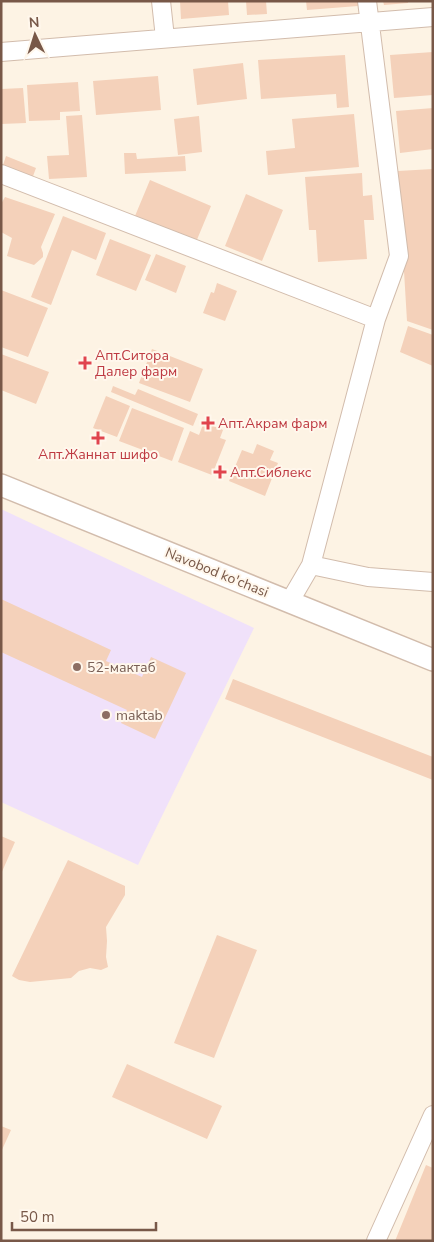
<svg xmlns="http://www.w3.org/2000/svg" width="434" height="1242" font-family="'Nunito Sans',sans-serif">
	<rect width="100%" height="100%" fill="#fdf3e4"/>
	<path fill="#f0e1fa" d="M1 509 254 628 138 865 1 802Z"/>
	<path fill="#f4d1ba" d="M180 1H228L229 15 181 19Z
		M246 1H266L267 14 247 15Z
		M306 1H358V6L307 10Z
		M383 1H408V3L384 5Z
		M433 52V95L394 98 390 55Z
		M345 55 349 107 337 108 336 94 261 99 258 60Z
		M243 63 247 99 197 105 193 69Z
		M158 76 161 110 96 115 93 81Z
		M78 82 80 111 60 112V120L29 121 27 85Z
		M23 88 26 123 1 124V89Z
		M433 108V149L400 153 396 111Z
		M354 114 359 167 268 175 266 151 295 148 292 119Z
		M82 115 87 177 49 179 47 156 69 155 66 116Z
		M199 116 202 152 178 155 174 119Z
		M124 153H136L137 159 185 156 186 171 125 174Z
		M6 156 36 168 32 179 2 168Z
		M433 169V330L407 321 398 171Z
		M362 173 363 196 372 195 374 220H364L367 259 318 262 316 230H309L305 177Z
		M150 180 211 206 196 242 135 216Z
		M246 194 283 210 262 261 225 246Z
		M5 197 55 214 41 247 43 253V257L34 265 7 256 12 238 1 232V204Z
		M63 216 106 233 96 260 72 250 51 305 31 297Z
		M110 239 151 255 136 291 96 275Z
		M156 254 186 266 176 293 145 280Z
		M217 283 237 291 225 321 203 313 211 292 214 293Z
		M1 290 48 308 28 357 1 347Z
		M408 326 433 335V366L400 352Z
		M152 349 203 369 190 402 139 383Z
		M1 354 49 372 36 404 1 390Z
		M113 386 135 395 138 389 198 414 193 426 111 392Z
		M106 396 130 406 117 437 93 428Z
		M132 408 184 428 172 461 119 441Z
		M204 422 223 430 220 438 226 440 212 475 178 462 190 431 199 435Z
		M257 444 274 451 270 460 278 463 265 496 229 481 242 450 253 454Z
		M1 599 111 650 106 661 142 677 151 657 186 673 155 739 121 723 127 710 1 652Z
		M233 679 433 757V780L225 699Z
		M1 836 15 842 1 874Z
		M68 860 125 886V895L106 927 107 941 106 957 108 967 101 970 90 968 79 971 71 978 30 982 19 980 12 976Z
		M217 935 257 950 214 1058 174 1043Z
		M127 1064 222 1106 207 1139 112 1097Z
		M1 1126 11 1130 1 1152Z
		M426 1165 433 1168V1241H395Z"/>
	<g fill="none" stroke-linecap="round" stroke-linejoin="round">
		<defs>
			<path id="minor" d="M161 1 165 38
				M1 52 433 17
				M1 174 376 319
				M311 565 376 319 399 256 367 1
				M290 601 311 565 368 577 433 582
				M376 1241 433 1115"/>
			<path id="tertiary" d="M1 485 433 660"/>
		</defs>
		<use href="#minor" stroke="#d2bcac" stroke-width="20"/>
		<use href="#tertiary" stroke="#d2bcac" stroke-width="24"/>
		<use href="#minor" stroke="#fff" stroke-width="18"/>
		<use href="#tertiary" stroke="#fff" stroke-width="21"/>
	</g>
	<g fill="#e0444e" stroke="#fff7ec" stroke-width="2">
		<path d="M82.5 355.5h5v5h5v5h-5v5h-5v-5h-5v-5h5z"/>
		<path d="M205.5 415.5h5v5h5v5h-5v5h-5v-5h-5v-5h5z"/>
		<path d="M95.5 430.5h5v5h5v5h-5v5h-5v-5h-5v-5h5z"/>
		<path d="M217.5 464.5h5v5h5v5h-5v5h-5v-5h-5v-5h5z"/>
	</g>
	<g fill="#8d6e63" stroke="#fff7ec" stroke-width="2">
		<circle cx="77" cy="667" r="5"/>
		<circle cx="106" cy="715" r="5"/>
	</g>
	<g text-anchor="middle" stroke-width="4" stroke-linejoin="round" paint-order="stroke">
		<g font-size="14" fill="#be3a42" stroke="#fff7ec" text-anchor="start">
			<text x="95" y="360">Апт.Ситора<tspan x="95" dy="16">Далер фарм</tspan></text>
			<text x="218" y="428">Апт.Акрам фарм</text>
			<text x="98" y="459" text-anchor="middle">Апт.Жаннат шифо</text>
			<text x="230" y="477">Апт.Сиблекс</text>
		</g>
		<g font-size="14" fill="#785848" stroke="#fff7ec">
			<text transform="translate(217 572) rotate(22)" y="5">Navobod ko'chasi</text>
		</g>
		<g font-size="14" fill="#785e54" stroke="#fff7ec" text-anchor="start">
			<text x="87" y="672">52-мактаб</text>
			<text x="116" y="720">maktab</text>
		</g>
	</g>
	<rect width="434" height="1242" fill="none" stroke="#785848" stroke-width="5"/>
	<g transform="translate(35 35) rotate(356)" stroke="#fff7ec" stroke-width="4" paint-order="stroke">
	<path d="M0-4L9 19L0 12L-9 19Z" fill="#785848"/>
	<text y="-8" font-size="14" font-weight="bold" text-anchor="middle" fill="#785848">N</text>
	</g>
	<path d="M12 1222v8h144v-8" fill="none" stroke="#785848" stroke-width="2.5"/>
	<text x="20" y="1222" font-size="15" fill="#785848" stroke="#fff7ec" stroke-width="4" paint-order="stroke">50 m</text>
</svg>
